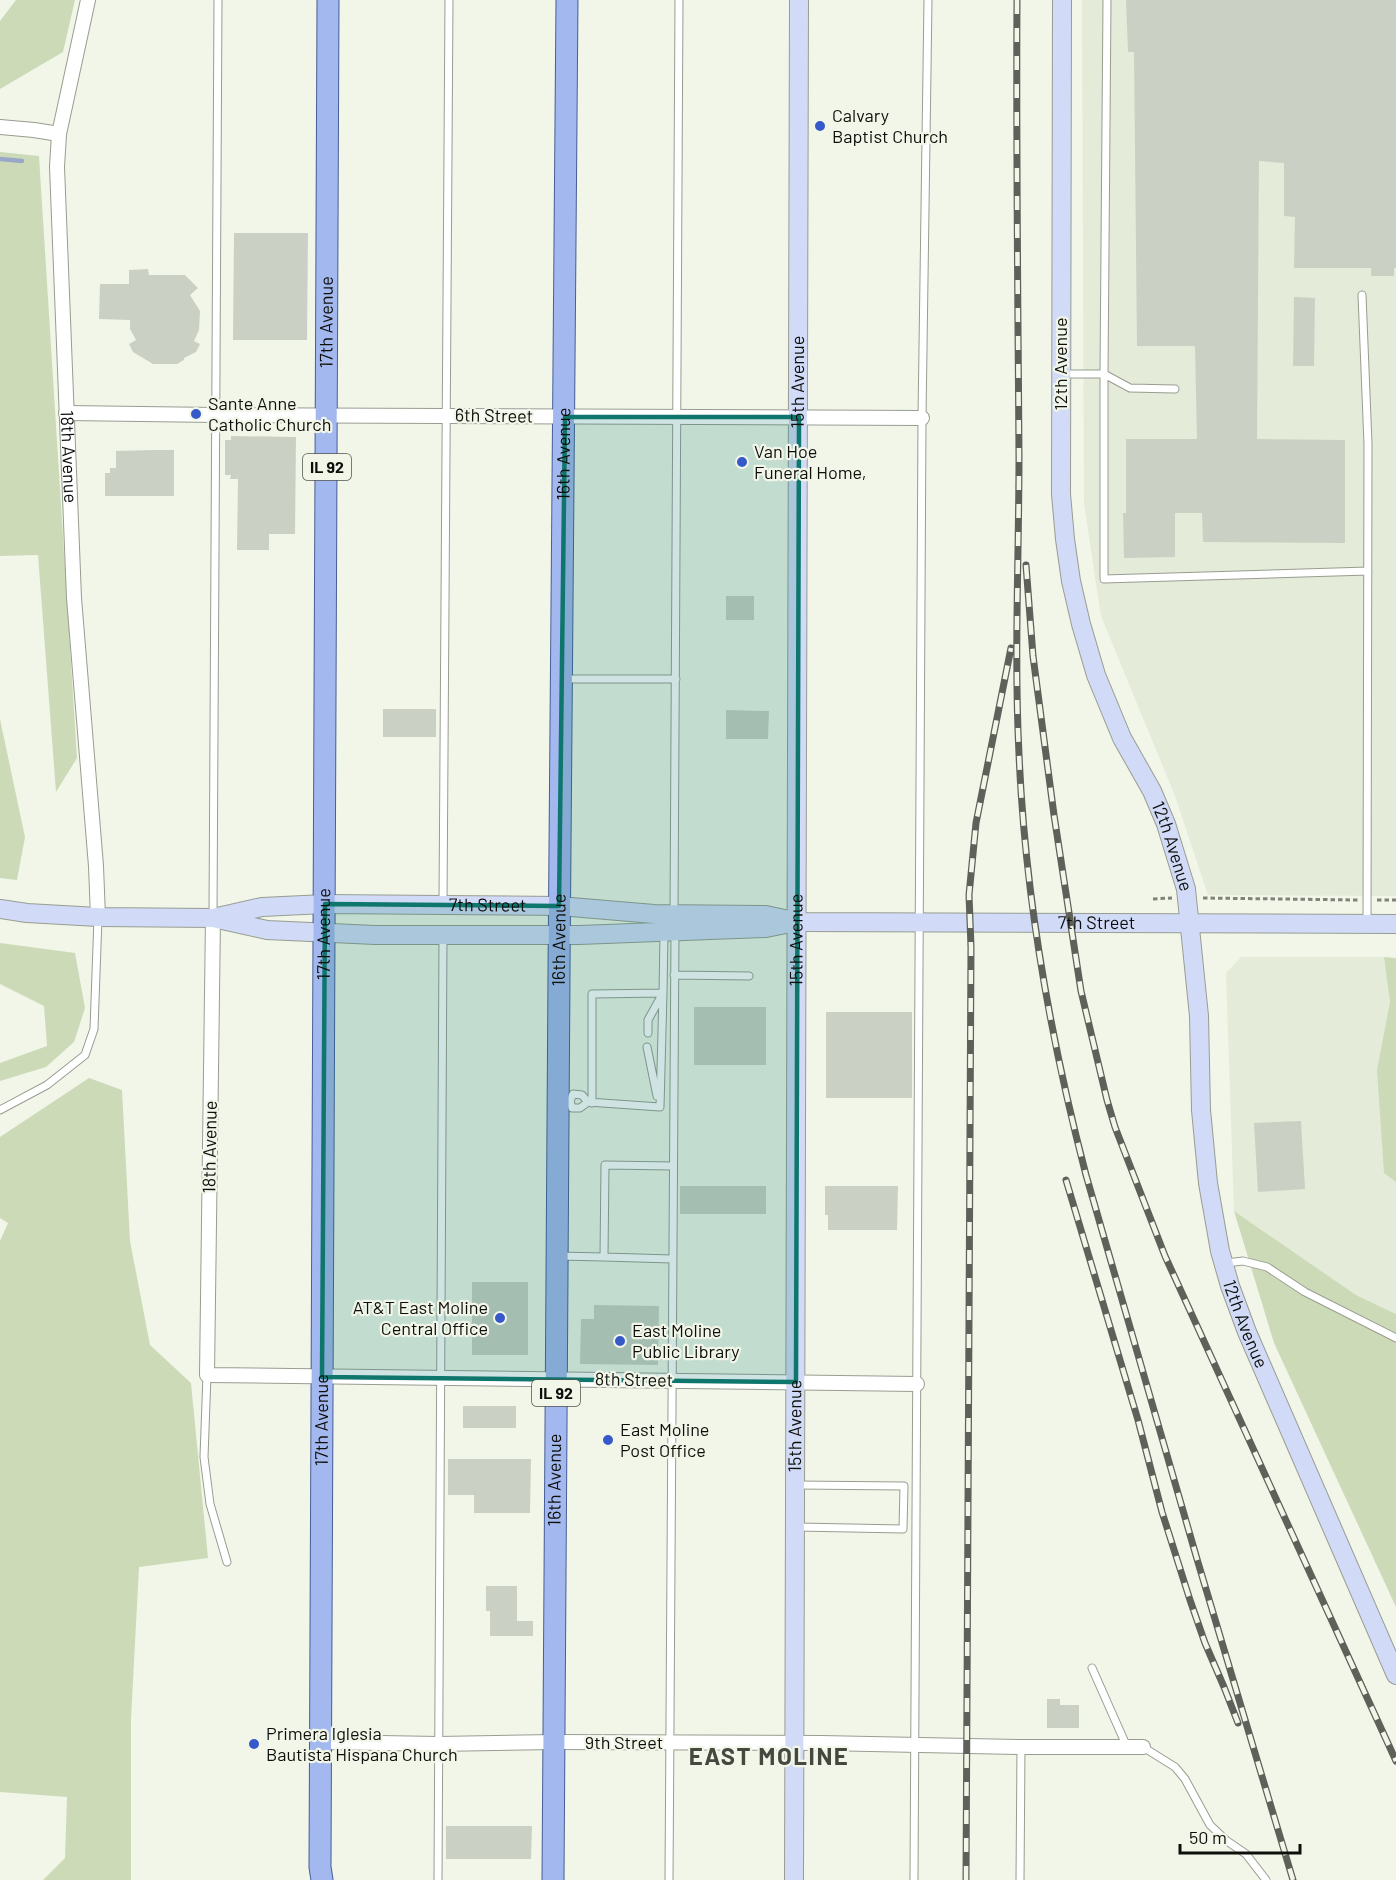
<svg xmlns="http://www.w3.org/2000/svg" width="1396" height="1880" font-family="Barlow,sans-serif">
	<rect width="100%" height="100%" fill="#f1f6e9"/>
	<path fill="#e4ebd8" d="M1082 0H1396V896L1208 895 1175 796 1101 616 1084 504Z
		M1241 957H1384L1396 1043V1314L1356 1295 1234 1211 1226 973Z"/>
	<path fill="#ccdab8" d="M16 0H75L63 52 0 89V21Z
		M0 152 39 156 77 758 56 792 38 555 0 556Z
		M0 719 25 837 17 880 0 878Z
		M0 943 75 953 85 1008 74 1042 46 1067 0 1081V1063L47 1046 44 1006 0 984Z
		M1384 957 1396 958V1182L1384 1173 1377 1070 1390 1002Z
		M89 1078 122 1090 130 1241 150 1345 191 1383 208 1558 139 1567 131 1719V1880H43L65 1858 67 1797 0 1792V1241L8 1223 0 1218V1137Z
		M1234 1211 1356 1295 1396 1314V1607L1274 1343Z"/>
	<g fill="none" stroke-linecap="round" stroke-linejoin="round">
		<path stroke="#9aa8c7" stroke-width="4.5" d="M0 159 22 161"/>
	</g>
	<path fill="#cbd0c4" d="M1126 0H1396V268H1394V276H1371V268H1294L1295 217 1284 216V163L1259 161 1257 439 1345 440V543L1203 542 1202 513H1175V557L1124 558 1123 513H1126V439H1197L1195 346H1137L1134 52H1128Z
		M234 233H308L307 340H233Z
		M148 269 149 275H185L198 288 190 295 200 311 199 330 194 341 200 344 196 352 184 358V360L177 364H153L133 352 129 344 136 340 130 329V320L99 319 100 284H129V270Z
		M1294 297 1315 298 1314 366H1293Z
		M231 436 296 437 295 534H269V550H237L238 479H230L231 475H225V440H231Z
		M155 450H174V496H105V473H110V468H116V451Z
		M726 596H754V620H726Z
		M383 709H436V737H383Z
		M726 710 769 711 768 739H726Z
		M694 1007H766V1065H694Z
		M826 1012H912V1098H826Z
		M1301 1121 1305 1189 1258 1192 1254 1123Z
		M680 1186H766V1214H680Z
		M825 1186H898L897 1230H828V1215H825Z
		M472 1282H528V1355H472Z
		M594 1305 659 1306 658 1365 580 1364 581 1319H594Z
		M463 1406H516V1428H463Z
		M448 1459H531L530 1513H474V1495H448Z
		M486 1586H517V1621H533V1636H490V1611H486Z
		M1047 1699H1060V1705H1079V1728H1047Z
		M446 1826H532L531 1859H446Z"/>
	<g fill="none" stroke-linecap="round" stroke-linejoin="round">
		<defs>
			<path id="lane" d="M1362 295 1368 444 1367 923
				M1061 374H1104L1107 0
				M1175 389 1130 388 1104 374V579L1368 571
				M564 679H676
				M443 903 449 0
				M674 914 679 0
				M213 915 218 0
				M674 975 749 976
				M648 1033V1020L663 993 664 934
				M647 1047 657 1096
				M570 1101 572 1108H580L588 1102 660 1107 663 993 592 994V1103
				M570 1101 573 1094 582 1095 588 1102
				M0 1110 47 1085 85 1055 94 1029 98 918
				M558 1256 604 1257
				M672 1259 604 1257 605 1165 673 1166
				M1226 1263 1243 1261 1267 1267 1305 1292 1396 1338
				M207 1375 204 1457 210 1504 227 1562
				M796 1485 904 1486 903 1529 797 1527
				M1092 1668 1127 1747
				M1143 1747 1175 1767 1185 1779 1210 1825 1227 1841 1246 1854 1266 1880
				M438 1880 443 937
				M669 1880 675 932
				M914 1880 922 418 928 0
				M1020 1880 1021 1747"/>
			<g id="street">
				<path id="s1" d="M88 0 59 134 57 167 74 598 96 866 98 917"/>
				<path d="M0 127 34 130 59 134"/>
				<path d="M66 413 216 415 922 418"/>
				<path d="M213 918 207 1375 917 1384"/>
				<path d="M322 1742 438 1744 553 1742 821 1743 1021 1747H1143"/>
			</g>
			<g id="secondary">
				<path id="s2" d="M1062 0 1061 494 1065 539 1071 581 1081 624 1096 675 1122 738 1152 791 1166 824 1186 889 1199 1016 1201 1110 1208 1183 1220 1251 1230 1286 1247 1332 1396 1675"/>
				<path d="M0 909 27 913 98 917 213 918 267 930 375 935H579L766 928 791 923"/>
				<path id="s3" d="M213 918 262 907 325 904 443 905 559 906 654 914 766 915 798 922 1396 924"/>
				<path id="s4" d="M794 1880 799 0"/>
			</g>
			<g id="primary">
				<path id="s5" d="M322 1880 320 1867 328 0"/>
				<path id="s6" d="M553 1880C554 1253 564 627 567 0"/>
			</g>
		</defs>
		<use href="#lane" stroke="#989d91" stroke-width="9"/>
		<use href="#street" stroke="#989d91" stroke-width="16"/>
		<use href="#secondary" stroke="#989d91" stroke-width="20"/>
		<use href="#primary" stroke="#475e97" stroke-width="23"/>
		<path stroke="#7f8279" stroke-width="3" stroke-dasharray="4.5 3" stroke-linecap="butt" d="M1203 898 1358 900
			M1153 899 1172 898
			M1377 900H1396"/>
		<use href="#lane" stroke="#fff" stroke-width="7"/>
		<use href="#street" stroke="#fff" stroke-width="14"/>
		<use href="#secondary" stroke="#d1dbf7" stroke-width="18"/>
		<use href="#primary" stroke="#a3b8ee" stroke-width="21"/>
		<defs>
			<path id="rail" d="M1017 0C1016 152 1018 305 1019 457 1019 556 1014 655 1019 754 1025 896 1050 1037 1086 1175L1197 1559 1293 1880
				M1026 565 1033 656 1054 815 1081 991 1107 1100 1115 1127 1165 1256 1396 1761
				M1066 1180 1138 1420 1162 1512 1190 1600 1205 1643 1224 1687 1238 1723
				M966 1880 971 947 969 895 976 823 1011 648"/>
		</defs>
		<use href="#rail" stroke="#5e615a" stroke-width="7"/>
		<use href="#rail" stroke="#f1f6e9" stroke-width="4.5" stroke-dasharray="14" stroke-linecap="butt"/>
	</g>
	<path fill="#0f766e" fill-opacity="0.2" stroke="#0f766e" stroke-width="4.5" stroke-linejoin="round" d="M565 417H799L796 1382 322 1377 325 904 559 906Z"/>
	<g fill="#3659ca" stroke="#f1f6e9" stroke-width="2">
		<circle cx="820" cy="126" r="6"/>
		<circle cx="196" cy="414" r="6"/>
		<circle cx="742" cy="462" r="6"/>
		<circle cx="500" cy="1318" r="6"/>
		<circle cx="620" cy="1341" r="6"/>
		<circle cx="608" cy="1440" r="6"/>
		<circle cx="254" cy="1744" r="6"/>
	</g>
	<g text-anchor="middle" stroke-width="4.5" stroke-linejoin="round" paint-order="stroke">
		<g fill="#f1f6e9" stroke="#52544e" stroke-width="1.5">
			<rect x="303" y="454" width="48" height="26" rx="4.5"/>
			<rect x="532" y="1380" width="48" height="26" rx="4.5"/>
		</g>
		<g font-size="16" font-weight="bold" fill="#0e0f0b">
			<text x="327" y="473">IL 92</text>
			<text x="556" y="1399">IL 92</text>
		</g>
		<g font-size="18" fill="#0e0f0b" stroke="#f1f6e9" text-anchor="start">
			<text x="832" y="122">Calvary<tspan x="832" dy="21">Baptist Church</tspan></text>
			<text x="208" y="410">Sante Anne<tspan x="208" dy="21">Catholic Church</tspan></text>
			<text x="754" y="458">Van Hoe<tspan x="754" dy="21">Funeral Home,</tspan></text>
			<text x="488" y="1314" text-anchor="end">AT&amp;T East Moline<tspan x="488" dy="21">Central Office</tspan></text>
			<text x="632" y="1337">East Moline<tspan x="632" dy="21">Public Library</tspan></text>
			<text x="620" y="1436">East Moline<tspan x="620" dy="21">Post Office</tspan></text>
			<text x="266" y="1740">Primera Iglesia<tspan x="266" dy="21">Bautista Hispana Church</tspan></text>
		</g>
		<g font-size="18" fill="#0e0f0b" stroke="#f1f6e9">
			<text dy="6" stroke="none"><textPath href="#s5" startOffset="1558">17th Avenue</textPath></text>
			<text transform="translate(1061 364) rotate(-90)" y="6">12th Avenue</text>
			<text dy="6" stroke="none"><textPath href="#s4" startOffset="1498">15th Avenue</textPath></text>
			<text transform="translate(494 416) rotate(1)" y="6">6th Street</text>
			<text dy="6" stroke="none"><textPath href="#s6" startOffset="1426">16th Avenue</textPath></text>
			<text dy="6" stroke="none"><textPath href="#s1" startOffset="460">18th Avenue</textPath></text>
			<text dy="6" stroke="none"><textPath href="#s2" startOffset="867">12th Avenue</textPath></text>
			<text dy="6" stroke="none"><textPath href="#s3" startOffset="276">7th Street</textPath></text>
			<text dy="6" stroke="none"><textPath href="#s3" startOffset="886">7th Street</textPath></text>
			<text dy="6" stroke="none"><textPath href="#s5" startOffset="946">17th Avenue</textPath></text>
			<text dy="6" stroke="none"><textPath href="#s6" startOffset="940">16th Avenue</textPath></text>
			<text dy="6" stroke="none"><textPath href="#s4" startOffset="940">15th Avenue</textPath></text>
			<text transform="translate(210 1147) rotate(-89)" y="6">18th Avenue</text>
			<text dy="6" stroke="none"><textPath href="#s2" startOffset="1353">12th Avenue</textPath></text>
			<text transform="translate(634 1380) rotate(1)" y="6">8th Street</text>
			<text dy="6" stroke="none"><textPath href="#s5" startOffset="460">17th Avenue</textPath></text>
			<text dy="6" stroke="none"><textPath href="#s4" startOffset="454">15th Avenue</textPath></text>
			<text dy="6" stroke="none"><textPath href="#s6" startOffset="400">16th Avenue</textPath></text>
			<text x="624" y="1749">9th Street</text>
		</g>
		<g font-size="24" font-weight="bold" letter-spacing="1.5" fill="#44483e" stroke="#f1f6e9">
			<text x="769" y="1765">EAST MOLINE</text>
		</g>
	</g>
	<path d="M1180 1844v9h120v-9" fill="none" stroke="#0e0f0b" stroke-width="3"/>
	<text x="1189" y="1844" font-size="18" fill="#0e0f0b" stroke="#f1f6e9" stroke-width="4.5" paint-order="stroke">50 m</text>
</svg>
